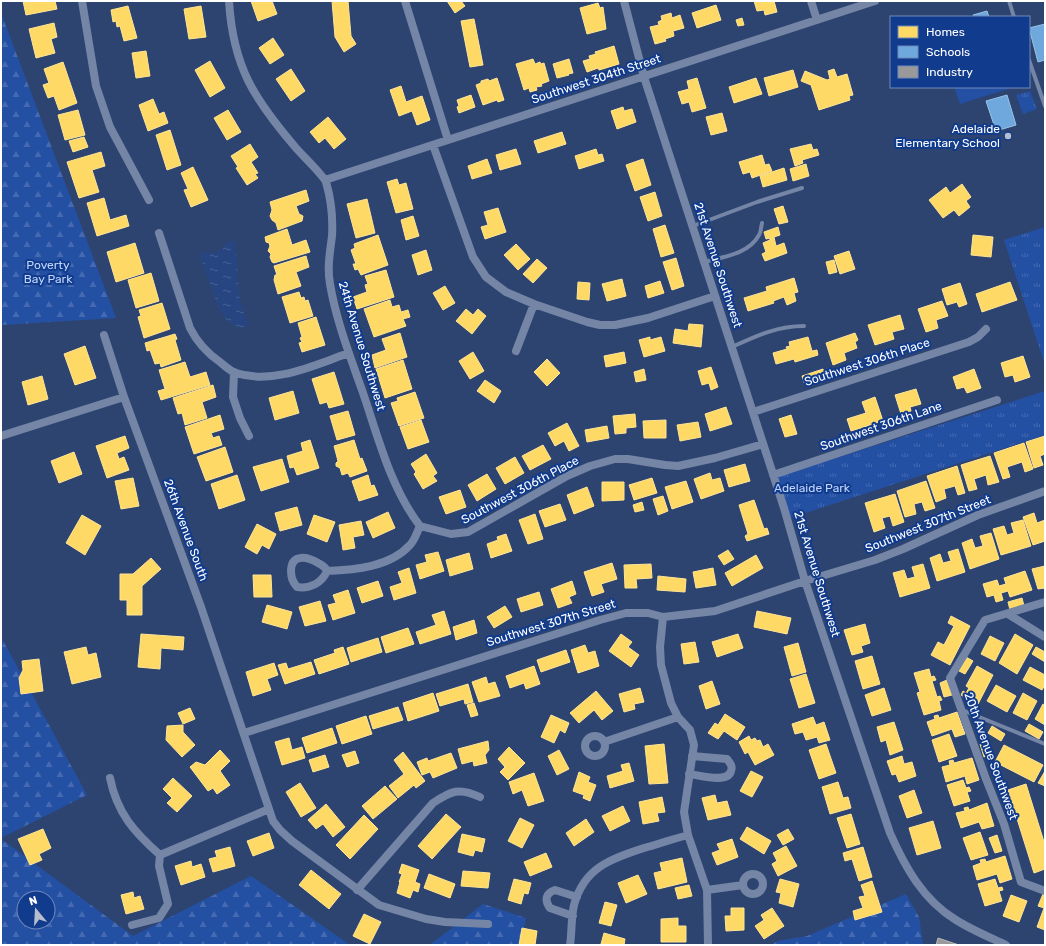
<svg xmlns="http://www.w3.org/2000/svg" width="1046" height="946" font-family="Rubik,sans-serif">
	<defs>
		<pattern id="forest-firs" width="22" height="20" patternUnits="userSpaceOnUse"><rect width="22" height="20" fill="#2450a4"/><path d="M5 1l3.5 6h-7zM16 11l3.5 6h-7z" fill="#456ab2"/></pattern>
		<pattern id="park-tufts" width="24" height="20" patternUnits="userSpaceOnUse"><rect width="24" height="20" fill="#2450a4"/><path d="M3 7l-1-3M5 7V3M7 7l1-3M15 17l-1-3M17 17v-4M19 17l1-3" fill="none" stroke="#456ab2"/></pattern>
		<pattern id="water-ripples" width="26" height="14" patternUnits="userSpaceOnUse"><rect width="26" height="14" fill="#274581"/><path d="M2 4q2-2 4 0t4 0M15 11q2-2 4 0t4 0" fill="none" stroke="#476194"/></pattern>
	</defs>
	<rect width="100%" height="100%" fill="#2d4471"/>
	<path fill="#2450a4" d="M954 87H1014L960 104Z"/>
	<path fill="url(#forest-firs)" fill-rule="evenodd" d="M1 13 116 318 1 325Z
		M1 637 87 795 1 838Z
		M1 839 133 936 251 876 350 945H1ZM24 898H48V922H24Z
		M906 894 919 917 923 945H771L778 941 807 936Z
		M483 904 526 918 521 945H417L431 944Z"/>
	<path fill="url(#park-tufts)" d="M1030 91 1037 109 1023 114 1016 95Z
		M1045 227V365L1004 240Z
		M1045 391V435L787 519 774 478Z"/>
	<path fill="url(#water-ripples)" d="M230 241 235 242 236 245 239 296 248 324 246 327C224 330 217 303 211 287 207 277 204 267 200 257V253C206 250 211 255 217 252 223 249 223 243 230 241Z"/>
	<path fill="#ffd966" stroke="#ffe494" d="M23 1H55L57 9 26 15Z
		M251 1H272L277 14 258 21Z
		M332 1H348L351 36 356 44 344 52 335 37Z
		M447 1H461L465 6 455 13Z
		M754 1H768V2L774 1 777 12 765 15 764 10 757 11Z
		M598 3 600 8 603 7 606 29 587 34 580 8Z
		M716 5 721 20 697 28 692 13Z
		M128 6 137 38 124 41 120 26 117 27 116 21 113 22 111 10Z
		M201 6 206 37 189 39 184 9Z
		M671 13 672 18 680 15 684 28 673 31 674 36 665 39 666 41 655 44 650 27 659 25 658 22 662 20 661 16Z
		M742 18 744 25 738 26 736 20Z
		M474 19 483 65 470 67 461 21Z
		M54 23 57 37 51 39 55 53 36 58 29 29Z
		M273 38 284 55 270 64 259 48Z
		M614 46 619 64 599 70 598 68 587 72 583 61 590 59 589 56 596 54 595 52Z
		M146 51 150 76 136 78 132 53Z
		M533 59 535 64 540 62 541 64 544 63 549 81 541 84 542 86 536 87 537 90 530 92 529 88 524 90 516 64Z
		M569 59 573 73 568 74 569 75 557 78 553 64Z
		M210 61 225 88 210 97 195 70Z
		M63 62 77 103 59 110 54 96 48 98 43 85 49 83 44 69Z
		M291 69 305 91 291 101 276 79Z
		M834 69 837 77 847 74 853 95 849 96 850 100 819 110 811 85 801 81 805 71 827 80 830 79 828 71Z
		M793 70 798 87 769 96 764 78Z
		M497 78 504 100 498 102 497 100 483 105 476 85 481 83V81L488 79 489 81Z
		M697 78 706 108 692 112 689 102 682 104 678 92 689 89 687 81Z
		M756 78 762 94 734 103 729 87Z
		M401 86 406 102 422 96 430 120 417 125 412 111 399 116 390 90Z
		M471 95 475 107 459 113 457 107 459 106 457 100Z
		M153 99 159 114 164 112 168 123 148 131 139 105Z
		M623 107 624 111 632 109 636 122 617 129 611 111Z
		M78 110 85 135 65 140 58 115Z
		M228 110 241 132 227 140 214 118Z
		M722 113 727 131 711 135 706 117Z
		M328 117 346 139 334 149 325 138 319 143 310 132Z
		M170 130 181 165 167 170 156 135Z
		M562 132 566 144 538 153 534 141Z
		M84 137 88 147 73 152 69 141Z
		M250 144 258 157 251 162 258 173 255 174 258 178 247 185 236 168 238 167 231 156Z
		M811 144 813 150 817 149 819 155 802 160 803 163 795 166 790 149Z
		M516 149 521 164 500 170 496 155Z
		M596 149 598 155 602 154 604 161 579 169 575 156Z
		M101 152 105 166 92 170 99 192 79 198 67 162Z
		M762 155 765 165 769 164 772 171 752 178 750 172 743 174 739 162Z
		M487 159 492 173 472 179 468 166Z
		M643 159 651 185 635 191 626 165Z
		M806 164 809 176 793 181 790 169Z
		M193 167 208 200 191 207 184 190 188 189 181 173Z
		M784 168 787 180 763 187 760 176Z
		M397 179 399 185 406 183 413 209 396 213 387 182Z
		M962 184 971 197 966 201 970 207 959 216 954 210 943 218 929 200 946 187 950 193Z
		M306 190 309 201 296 206 299 214 303 216 302 221 278 230 276 223 272 220 270 216 272 210 270 202Z
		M655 192 662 216 648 221 640 197Z
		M104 198 110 220 126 215 129 226 97 236 87 203Z
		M367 199 375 233 356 238 347 204Z
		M783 206 788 222 779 224 774 209Z
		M498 208 506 232 485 239 481 227 488 225 484 212Z
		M413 216 419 236 406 240 401 220Z
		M665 225 674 253 661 257 653 229Z
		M778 227 780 235 774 237 776 246 784 243 787 253 765 261 762 254 766 252 763 243 770 240V238L766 239 764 232Z
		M287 229 292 245 306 240 310 252 274 263 272 262 270 257 271 254 268 251 270 246 269 243 266 242 265 237Z
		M378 235 388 265 361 275 358 269 355 270 353 264H356L351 250 355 248 354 244Z
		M973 235 993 237 991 257 971 255Z
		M135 243 144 273 116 282 107 252Z
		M516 244 530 259 518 270 504 255Z
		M426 250 432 270 418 275 412 255Z
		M849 251 855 269 840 274 834 256Z
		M306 256 309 267 296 272 301 286 278 294 274 280 275 275H277L274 266Z
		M676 258 684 286 672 290 663 262Z
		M537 259 547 268 533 283 523 274Z
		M834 260 837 272 829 274 826 262Z
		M386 270 394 297 357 309 353 297 367 292 365 285 368 284 365 276Z
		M151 273 159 301 136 308 128 280Z
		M794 278 798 292 794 293 796 301 787 305 784 297 773 301 774 303 748 311 744 298 767 291 766 287Z
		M622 279 626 296 607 301 602 284Z
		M660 281 664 293 648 298 645 286Z
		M578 282 590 283 589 300 577 299Z
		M1010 282 1017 300 982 312 976 294Z
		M960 283 967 304 959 307 957 302 947 305 942 289Z
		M445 286 455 303 443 310 433 293Z
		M299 292 301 298 304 297 305 301 308 300 313 316 290 323 282 297Z
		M390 300 392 307 399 305 401 312 408 310 410 317 403 319 406 326 374 337 364 309Z
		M942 301 948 316 936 320 938 328 926 332 918 309Z
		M162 303 170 329 144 338 138 317 141 316 139 310Z
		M466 309 473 315 478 309 486 316 472 334 456 321Z
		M900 315 904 329 892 332 894 339 875 345 868 325Z
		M316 317 325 345 302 352 299 343 302 342 300 338 302 337 298 323Z
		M689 324 703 325 701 347 673 343 675 329 688 331Z
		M400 333 407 357 375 368 372 355 386 350 382 339Z
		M855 333 858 340 855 342 857 348 844 353 846 360 833 365 826 343Z
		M175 334 177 339 175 340 181 360 161 367 160 363 155 364 150 350 147 351 145 343Z
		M650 337V340L661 337 665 351 644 357 639 340Z
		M808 337 812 351 817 350 818 355 795 362 794 359 776 364 773 353 787 349 786 347 790 346 789 342Z
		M85 346 96 378 75 385 64 354Z
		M473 352 484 371 470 379 459 361Z
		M624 352 626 363 606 367 604 356Z
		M1023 356 1030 377 1015 382 1013 375 1005 377 1001 363Z
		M547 359 560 373 547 386 534 372Z
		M403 360 412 389 385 398 376 369Z
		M185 362 190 377 206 372 210 385 161 400 158 391 165 389 159 370Z
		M711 367 718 387 711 390 709 383 702 385 698 371Z
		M644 369 646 380 636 382 634 372Z
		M823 369 826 378 805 385 802 376Z
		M974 369 981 388 967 393 964 387 957 389 953 377Z
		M334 372 344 404 329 408 327 402 320 404 312 379Z
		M42 376 48 399 28 405 22 382Z
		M485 380 501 391 494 403 477 391Z
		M213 385 216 397 202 402 207 418 185 425 182 413 178 414 173 398Z
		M916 389 921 404 910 407 911 411 901 414 895 395Z
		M293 391 299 413 275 420 269 398Z
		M415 392 424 418 399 426 391 403 398 401 397 398Z
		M875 397 883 421 851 431 847 419 866 413 862 402Z
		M726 407 732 424 710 431 705 414Z
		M348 411 355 435 337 440 330 416Z
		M635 414 636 427 626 428V433L615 434 613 416Z
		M220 415 224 429 211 433 213 438 219 436 222 445 194 454 185 427Z
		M791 415 797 434 785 437 779 419Z
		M421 420 429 442 408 449 400 427Z
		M666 420V438H644L643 421Z
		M698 422 701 437 680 441 677 425Z
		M567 423 579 446 569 451 564 441 555 446 548 433Z
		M607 426 609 438 587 442 585 430Z
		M125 436 129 448 117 453 119 459 124 457 129 470 107 478 96 446Z
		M1045 436V454L1040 456 1043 465 1034 468 1026 442Z
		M310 440 319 468 297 475 294 467 290 468 287 456 303 451 301 443Z
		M354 440 360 459 362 458 367 471 350 477 348 473 342 475 340 468 336 466V463L338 461 334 446Z
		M1024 443 1033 469 1025 472 1022 462 1007 467 1010 477 1003 479 994 453Z
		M543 445 551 459 530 470 522 456Z
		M225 447 233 472 206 481 197 457Z
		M74 452 82 474 59 483 51 461Z
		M426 454 437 473 433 476 437 481 423 489 414 474 416 472 411 464Z
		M990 456 999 482 988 485 986 475 974 479 977 489 969 491 961 465Z
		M515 457 524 473 505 484 496 468Z
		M282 459 289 482 261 491 253 467Z
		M745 464 750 481 729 487 724 470Z
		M957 466 965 493 958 495 955 486 944 489 946 498 936 502 927 476Z
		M710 473 712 480 720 478 724 491 701 499 694 479Z
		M487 474 496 489 477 501 468 485Z
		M237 475 245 500 219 509 211 484Z
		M368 475 371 486 374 485 378 495 359 501 352 481Z
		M133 478 139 506 121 509 115 481Z
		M652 478 657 493 634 500 629 485Z
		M686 481 693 502 672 509 665 487Z
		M926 481 935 508 925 511 922 502 914 504 916 514 905 517 897 491Z
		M602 482H624V500L602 501Z
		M587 487 594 506 574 514 567 495Z
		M460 490 466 507 446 514 439 497Z
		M895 494 904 522 893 526 890 516 882 518 885 528 874 532 865 503Z
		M663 496 668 511 658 515 653 499Z
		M754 500 764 529 767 528 769 534 747 541 745 536 748 534 739 505Z
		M642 502 644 510 635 512 633 505Z
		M560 504 566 520 545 527 539 511Z
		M297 507 302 525 280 531 275 513Z
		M388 512 395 528 373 538 366 522Z
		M1034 513 1037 523 1045 520V541L1033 545 1023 517Z
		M535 514 543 539 528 544 519 520Z
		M82 515 101 526 85 555 66 543Z
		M314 515 335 522 327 542 307 534Z
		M1023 520 1031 546 1001 555 993 529 1004 526 1007 535 1014 533 1011 523Z
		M361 521 364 535 353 537 355 548 343 550 339 525Z
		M257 524 276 534 269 549 262 545 257 554 245 547Z
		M991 533 999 559 970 569 962 543 972 539 975 548 983 546 980 536Z
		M506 534 512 551 491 558 487 544 498 540 497 537Z
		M958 549 965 572 937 581 930 558 940 554 943 563 951 561 948 552Z
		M728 550 734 559 724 565 718 556Z
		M438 552 444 571 420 579 416 565 427 562 425 555Z
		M469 553 473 569 450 576 446 560Z
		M756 555 763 568 732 586 725 573Z
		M151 558 161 569 142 586V615H127V600H120V574H133Z
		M612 563 617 579 601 584 604 592 592 596 584 572Z
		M651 564 652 578 636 579 637 588H625L624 565Z
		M923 564 930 588 900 597 893 573 904 570 907 579 915 577 912 567Z
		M1045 566V588L1038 589 1032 569Z
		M409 568 416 593 394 600 390 587 402 583 398 572Z
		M713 568 716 585 696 588 693 572Z
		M1025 571 1032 590 1010 597 1008 591 1001 593 1003 600 996 602 994 595 987 597 983 584 997 580 999 586 1006 584 1004 578Z
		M253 575H271L272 597H254Z
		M658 576 686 579 685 592 657 590Z
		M378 581 383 596 362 603 357 588Z
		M572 581 576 594 569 597 572 603 558 608 551 589Z
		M348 590 355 613 333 620 328 605 336 603 333 595Z
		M539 592 543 605 521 612 517 599Z
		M1022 598 1024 606 1010 610 1008 602Z
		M320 601 326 621 305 626 299 607Z
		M267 605 292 612 287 629 262 622Z
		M505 606 512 617 494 628 487 617Z
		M444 611 451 634 420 644 416 632 436 625 432 615Z
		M757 611 791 618 787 634 754 627Z
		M951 616 970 626 950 665 931 655 938 642 944 645 954 626 948 623Z
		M474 620 477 633 456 640 453 627Z
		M865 624 870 643 861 646 863 652 852 655 844 630Z
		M408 628 414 644 386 653 381 637Z
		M141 634 184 637 183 650 161 648 160 669 138 667Z
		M621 634 632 642 628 647 639 655 631 667 609 651Z
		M738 634 743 648 717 657 712 642Z
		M1015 634 1033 645 1017 674 999 663Z
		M990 636 1004 643 995 661 981 654Z
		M378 638 382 652 351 662 347 648Z
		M695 642 699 662 684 664 681 644Z
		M798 643 806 672 792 676 784 647Z
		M585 645 588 653 595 651 599 666 578 673 571 650Z
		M86 647 88 655 96 653 101 677 72 684 64 652Z
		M343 647 349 664 319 674 314 660 335 653 334 650Z
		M1036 647 1045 652V662L1032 654Z
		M566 650 570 662 541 672 537 660Z
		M872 656 880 684 863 689 855 661Z
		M966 657 973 661 965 674 959 671Z
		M39 659 43 691 21 694 19 678 23 670 22 661Z
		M311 662 315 674 285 684 278 665 286 663 288 669Z
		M274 663 278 675 267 679 271 690 253 696 246 672Z
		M534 666 540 684 526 689 524 683 510 688 506 676Z
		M977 666 993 675 978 704 961 695 963 691 966 693 969 688 966 686Z
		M1030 667 1045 675V685L1042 690 1023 680Z
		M929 669 931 677 934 676 936 680 932 681 937 697 940 696 942 700 939 701 941 710 924 715 917 693 920 692 914 673Z
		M806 674 815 703 799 708 790 679Z
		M486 677 488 684 495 682 500 696 479 702 472 682Z
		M947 680 952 695 944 697 940 683Z
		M712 681 720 704 706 709 699 686Z
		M468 684 473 702 465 704 464 699 440 706 436 694Z
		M996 685 1016 696 1007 712 987 701Z
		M640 688 644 702 634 704 635 709 624 712 619 694Z
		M884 688 891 710 872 716 865 695Z
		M596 691 613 711 602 720 594 710 579 723 570 713Z
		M433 693 439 711 408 721 403 703Z
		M1023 693 1037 701 1027 720 1013 713Z
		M474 703 478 715 471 717 467 705Z
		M1043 704 1045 705V725L1035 719Z
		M398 707 403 720 373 729 369 716Z
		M190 708 195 719 183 724 178 713Z
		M957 712 965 734 955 737 952 729 932 736 927 722 935 719 934 716 938 715 939 718Z
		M725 714 745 727 737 740 724 731 718 739 708 733 715 723 718 725Z
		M551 715 569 723 565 733 560 730 554 743 541 737Z
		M366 716 372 734 342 744 336 726Z
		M813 717 816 725 824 722 830 740 819 743 817 737 806 740 803 732 795 734 792 724Z
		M894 722 903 750 890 755 886 740 881 742 877 727Z
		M1029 724 1043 732 1039 739 1025 731Z
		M183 725V732L195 745 182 757 166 740 167 726Z
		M992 726 1005 734 1001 741 988 733Z
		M332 728 337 743 307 753 302 738Z
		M949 734 957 756 939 762 932 740Z
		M749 736 751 740 755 738 757 741 760 740 763 747 768 744 774 755 755 765 748 752 745 754 739 742Z
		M289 738 292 750 302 747 305 758 282 765 275 742Z
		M488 741 489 750 485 755 487 763 474 766 473 761 462 764 458 749Z
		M988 741 992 754 984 757 980 744Z
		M664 744 668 783 649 784 645 746Z
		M826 744 836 773 819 779 809 750Z
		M1004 745 1043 765 1034 782 995 762Z
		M509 747 525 763 508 780 500 772 505 767 498 759Z
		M220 750 230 761 220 771 230 785 217 794 213 788 208 791 190 767 196 762 205 765Z
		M559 750 569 769 557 775 548 756Z
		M355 751 359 763 347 767 342 755Z
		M403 752 425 781 416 788 414 785 398 798 389 786 404 774 394 760Z
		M451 753 457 768 433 778 430 772 422 775 417 762 427 758 428 761Z
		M325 755 329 767 313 772 309 760Z
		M902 756 904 764 912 762 916 776 899 782 896 774 892 775 887 761Z
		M972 758 979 780 967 784 965 776 946 782 942 767 950 765 949 761 953 760 954 763Z
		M629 763 634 781 610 788 607 776 623 771 621 765Z
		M751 771 763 777 752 797 740 791Z
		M1045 771V786L1038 783Z
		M579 772 590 777 588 782 596 785 590 801 583 798 584 795 573 791Z
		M534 773 544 801 528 806 522 790 513 794 509 782Z
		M173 778 192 796 177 812 167 803 172 798 163 789Z
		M963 780 966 788 969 787 971 791 967 792 970 801 954 806 947 785Z
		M838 782 843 798 848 797 851 808 830 814 822 787Z
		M300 783 316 808 301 817 286 792Z
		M1026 784 1045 845V869L1034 873 1008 790Z
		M385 786 397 799 373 819 362 806Z
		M914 790 922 813 907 818 899 796Z
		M715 795 717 803 727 801 731 815 708 820 702 798Z
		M662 797 665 812 657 813 659 821 643 824 639 802Z
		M987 803 994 826 982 829 979 822 961 828 956 813 965 811 964 808 968 807 969 810Z
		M326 804 345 827 333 837 323 824 316 829 308 820Z
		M623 806 630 821 610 831 602 816Z
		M446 814 461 827 432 859 418 846Z
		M851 814 860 844 847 848 837 818Z
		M364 815 378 829 350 859 336 845Z
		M520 818 534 825 522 848 508 841Z
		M586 819 594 832 574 846 566 833Z
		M933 821 941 848 917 855 909 828Z
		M747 827 771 841 764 854 740 839Z
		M43 829 51 848 39 854 42 860 30 865 18 839Z
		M788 829 794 839 783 845 777 835Z
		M980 832 988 855 971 860 963 838Z
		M269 833 274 848 253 856 247 841Z
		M462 834 485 839 482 852 475 850 473 856 458 852Z
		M997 835 1002 851 995 853 989 838Z
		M732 839 738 857 717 865 712 853 720 850 717 844Z
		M786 846 797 866 778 876 772 864 777 861 773 853Z
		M230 847 235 866 213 872 209 859 217 857 215 851Z
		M863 847 872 877 859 881 852 859 845 861 843 853Z
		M546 853 552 867 530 876 524 862Z
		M1005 856 1012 879 1000 883 997 874 977 880 973 866 981 863 980 860 985 859 986 862Z
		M682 858 687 882 658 889 654 873 662 871 660 863Z
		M191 861 192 867 201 864 205 877 181 885 175 866Z
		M402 864 419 870 415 882 420 884 418 892 413 890 410 898 397 893 400 882H399L402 874 399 873Z
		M311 870 341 894 329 909 299 885Z
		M463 871 490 873 488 888 461 886Z
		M429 874 455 884 450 898 424 888Z
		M638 875 647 894 626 903 618 883Z
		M514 879 531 883 528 894 524 893 521 904 508 900Z
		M780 879 799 884 793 907 779 903 781 893 776 892Z
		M995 879 998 888 1002 887 1003 890 999 891 1002 901 985 906 978 884Z
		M872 881 882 912 855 920 853 911 863 908 859 897 865 896 861 885Z
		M689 885 692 896 678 899 675 888Z
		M133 892 134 898 140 896 144 909 126 914 121 895Z
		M1043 894 1045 895V930L1037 927 1044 908 1038 906Z
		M1011 895 1027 901 1019 922 1003 916Z
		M605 902 617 905 611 926 599 923Z
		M731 908H744V930L726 931 725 916H731Z
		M772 908 784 926 764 939 755 926 764 920 761 915Z
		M364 914 381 922 370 944 353 936Z
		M678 918V926H686V942H661V919Z
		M522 928 537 931 535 945H519Z
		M604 933 625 939 624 945 601 944Z"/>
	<path fill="#6fa8dc" stroke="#9ac2e6" d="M987 11 989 17H974L973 15Z
		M1045 24V60L1038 62 1029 28Z
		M1007 95 1016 125 996 131 986 101Z"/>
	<path fill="#999" stroke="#b8b8b8" d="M938 938 959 945H936Z"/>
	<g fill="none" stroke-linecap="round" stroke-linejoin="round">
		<path stroke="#7485a5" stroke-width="4" d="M1009 1 1014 17
			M1029 60 1045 106
			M693 226 757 202 802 188
			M704 262C723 257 749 254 759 235 761 232 761 227 762 223
			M732 347C756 336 777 326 804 326
			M962 710 1045 744"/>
		<path stroke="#7485a5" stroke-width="8" d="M82 1 96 86 110 127 149 200
			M229 1C233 67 254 99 296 148 302 155 323 175 326 182 331 199 333 219 332 236 330 252 327 267 330 284 336 320 350 356 362 390 378 436 390 487 420 526
			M405 1 448 140
			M624 1 644 77 784 508 805 581 890 833C905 867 923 900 956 920 972 930 989 937 1006 945
			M811 1 817 20
			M433 145 473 257 486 277 506 292 534 304 587 322 600 325H615L648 318 715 296
			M325 180 875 1
			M159 233 190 328C197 342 207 353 220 362 225 366 230 371 236 373 274 385 314 365 349 353
			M104 335 124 397 201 607 273 821 280 830 292 841 379 905 426 919 445 922 488 924
			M516 351 534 304
			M234 372 233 397 240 418 249 436
			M753 412 969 342 978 337 986 329
			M1 436 124 397
			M773 475 997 400
			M327 571C325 566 322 565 318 563 308 557 292 553 291 570 291 577 292 581 297 587 310 589 322 583 327 571 355 570 390 567 410 545 415 540 417 532 420 526L451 534 468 532 567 476 590 466 615 459H628L665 465 678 466 715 458 763 444
			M1045 602 985 620 950 678 986 779 1004 824 1021 882 1045 891
			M1008 614 1045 637
			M663 617 660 647 661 665 671 703 678 717 690 730 694 745 684 812 688 835 707 890 708 945
			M244 733 600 620 626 613H648L663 617 715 611 805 581 875 560 903 549 978 515 1045 491
			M585 746a10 10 0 1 1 20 0a10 10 0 1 1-20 0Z
			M604 742 678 717
			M689 774C699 775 728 784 731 771 733 766 730 763 727 759L692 756
			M110 778C117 813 134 832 160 855
			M160 855 269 809
			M743 884a10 10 0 1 1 20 0a10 10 0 1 1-20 0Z
			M357 890 433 803C451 791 459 787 480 797
			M707 890 743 885
			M573 916 550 908C544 900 546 893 555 890L577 897
			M132 925 159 918 168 904 159 866 160 855
			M570 945C572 932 571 918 574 905 584 868 610 859 644 848 658 844 673 839 688 835"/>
	</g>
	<circle fill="#b6becd" stroke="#113b8d" stroke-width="1.5" cx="1008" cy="136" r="4"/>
	<g text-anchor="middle" stroke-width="4" stroke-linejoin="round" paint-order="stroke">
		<g font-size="12" fill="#fff" stroke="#113b8d">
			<text transform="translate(596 79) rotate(-18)" y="4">Southwest 304th Street</text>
			<text transform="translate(718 265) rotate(72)" y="4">21st Avenue Southwest</text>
			<text transform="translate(362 346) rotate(73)" y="4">24th Avenue Southwest</text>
			<text transform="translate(867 362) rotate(-18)" y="4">Southwest 306th Place</text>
			<text transform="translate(881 426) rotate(-19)" y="4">Southwest 306th Lane</text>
			<text transform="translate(520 490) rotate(-28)" y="4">Southwest 306th Place</text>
			<text transform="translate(928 524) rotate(-22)" y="4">Southwest 307th Street</text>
			<text transform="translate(186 530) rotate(70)" y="4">26th Avenue South</text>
			<text transform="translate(817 574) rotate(73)" y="4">21st Avenue Southwest</text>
			<text transform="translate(551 623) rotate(-17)" y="4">Southwest 307th Street</text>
			<text transform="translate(991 756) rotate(70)" y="4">20th Avenue Southwest</text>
		</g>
		<g font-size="12" fill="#fff" stroke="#113b8d" text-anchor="end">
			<text x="1000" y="133">Adelaide<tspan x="1000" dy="14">Elementary School</tspan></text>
		</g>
		<g font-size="12" fill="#c1d6fd" stroke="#113b8d">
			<text x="48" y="269">Poverty<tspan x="48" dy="14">Bay Park</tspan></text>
			<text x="812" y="492">Adelaide Park</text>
		</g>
	</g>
	<rect width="1046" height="946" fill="none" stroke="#ffffff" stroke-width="4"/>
	<rect x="890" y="16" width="140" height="72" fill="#113b8d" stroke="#7089bb"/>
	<rect x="898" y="26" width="20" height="12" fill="#ffd966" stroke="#7089bb"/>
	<text x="926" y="36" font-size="12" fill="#ffffff">Homes</text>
	<rect x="898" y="46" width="20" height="12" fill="#6fa8dc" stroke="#7089bb"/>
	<text x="926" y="56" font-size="12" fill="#ffffff">Schools</text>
	<rect x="898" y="66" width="20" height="12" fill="#999999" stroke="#7089bb"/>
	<text x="926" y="76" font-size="12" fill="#ffffff">Industry</text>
	<g transform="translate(36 910) rotate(342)"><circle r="19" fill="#113b8d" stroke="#7089bb"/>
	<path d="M0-3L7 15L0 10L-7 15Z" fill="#b6becd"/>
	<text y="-6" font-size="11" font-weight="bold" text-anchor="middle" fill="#ffffff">N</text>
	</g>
</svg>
